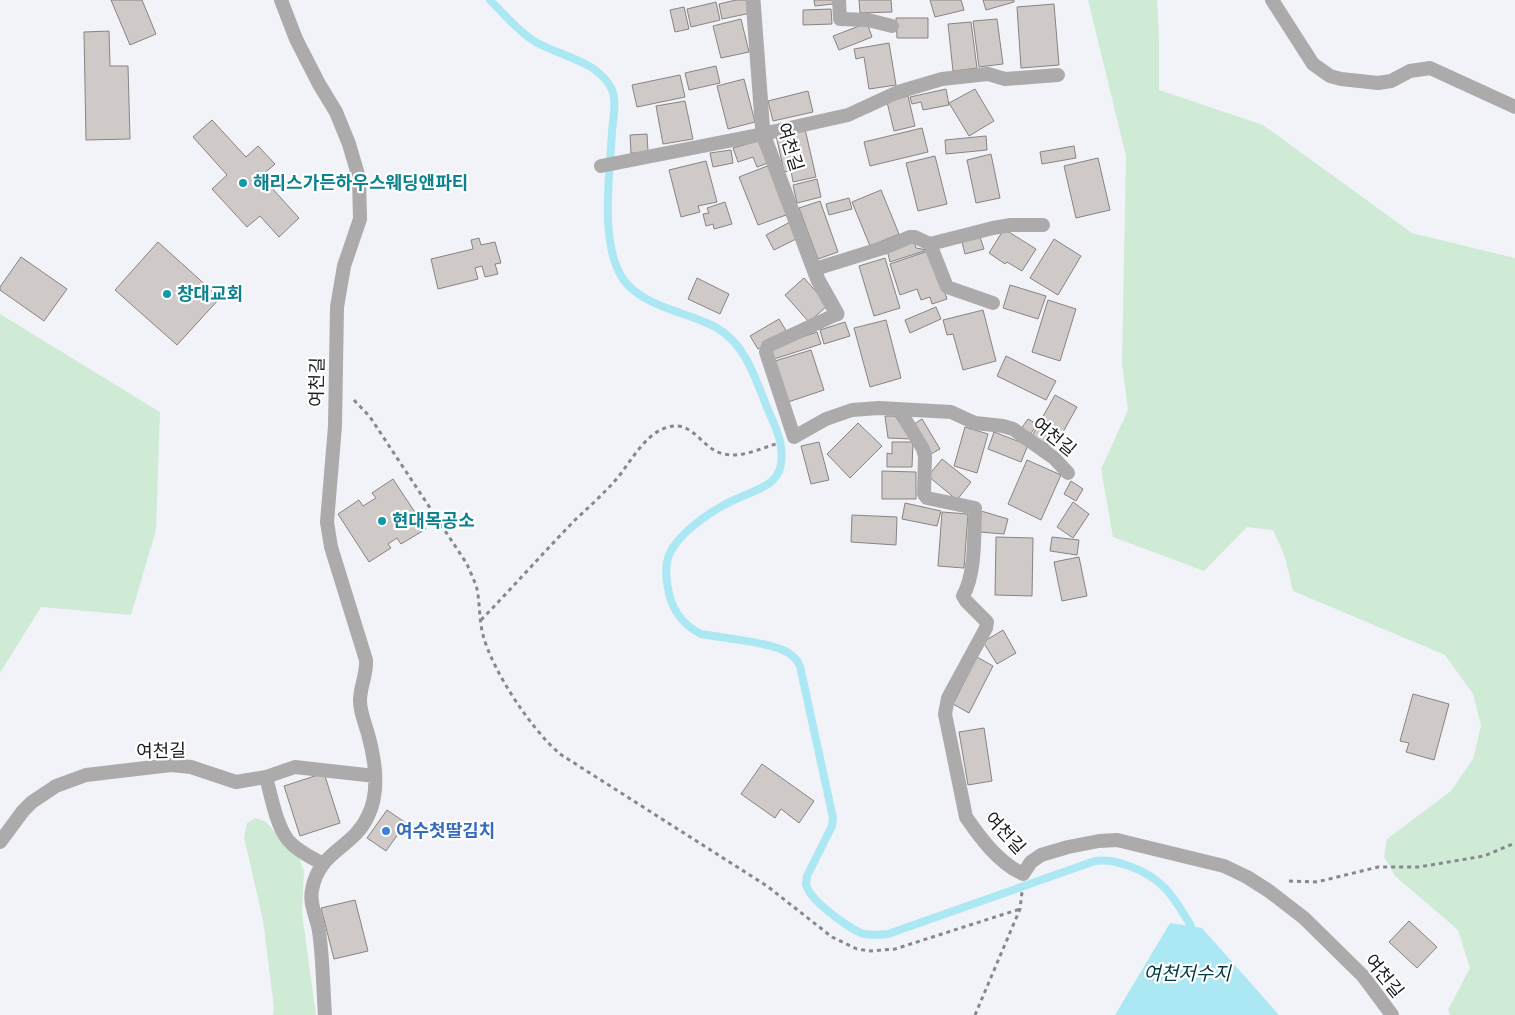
<svg xmlns="http://www.w3.org/2000/svg" width="1515" height="1015" font-family="Barlow,'Noto Sans KR',sans-serif">
	<rect width="100%" height="100%" fill="#f1f3f8"/>
	<path fill="#cfebd6" d="M1088 0H1157L1159 37V90L1263 125 1412 233 1515 258V1015H1450L1448 1010 1470 968 1458 930 1395 876 1384 857 1387 839 1451 791 1473 759 1481 726 1473 694 1445 655 1293 591 1285 557 1273 530 1247 527 1204 571 1113 537 1101 469 1128 410 1122 364 1126 156Z
		M0 314 160 412 156 530 131 615 41 607 0 673Z
		M256 818 266 822 300 860 304 872 302 913 316 1015H273L274 1008 263 920 244 837 247 823Z"/>
	<path fill="#ace8f4" d="M1170 923 1202 928 1279 1015H1115Z"/>
	<g fill="none" stroke-linecap="round" stroke-linejoin="round">
		<path stroke="#ace8f4" stroke-width="8" d="M490 0C504 14 517 30 534 41 558 56 594 59 610 86 618 99 613 117 612 132 610 173 599 243 623 279 642 307 689 312 717 328 745 344 755 377 766 405 771 417 777 429 780 441 783 455 783 471 772 481 762 490 746 494 734 500 712 510 675 535 668 558 665 568 666 578 668 588 671 609 683 625 701 634 724 638 768 642 787 652 793 656 797 659 800 666L833 818 832 826 807 876C807 879 806 881 806 884 809 900 846 926 861 933 869 936 879 935 888 934L1095 861C1108 859 1117 862 1129 866 1163 878 1174 897 1191 926"/>
	</g>
	<path fill="#cfc9c8" stroke="#898382" d="M111 0H142L156 34 130 45Z
		M736 0H748L751 13 722 19 719 4Z
		M814 0H833V4L815 6Z
		M859 0H891L892 12 860 13Z
		M930 0H961L964 10 935 17Z
		M983 0H1014V2L986 10Z
		M716 2 720 20 691 27 687 9Z
		M1054 4 1059 65 1021 68 1017 7Z
		M684 7 689 29 675 32 670 10Z
		M831 9 832 24 803 25V10Z
		M896 18H928V38H897Z
		M741 19 749 52 721 58 713 26Z
		M997 19 1003 64 979 67 973 21Z
		M971 22 977 68 953 71 948 24Z
		M867 23 872 37 839 50 833 36Z
		M109 31 110 66H128L130 139 86 140 84 32Z
		M889 43 896 85 869 89 864 57 856 59 854 49Z
		M716 66 720 83 689 90 685 73Z
		M680 75 685 97 637 107 632 85Z
		M744 79 755 122 728 129 717 86Z
		M946 89 949 105 923 110 921 102 912 104 910 97Z
		M975 89 994 121 969 136 949 103Z
		M808 91 813 112 773 121 768 101Z
		M908 96 915 126 894 131 887 102Z
		M685 101 693 139 663 144 656 106Z
		M212 120 246 157 258 146 275 164 261 176 299 218 279 237 260 216 247 227 212 189 227 175 193 137Z
		M922 128 928 152 870 166 864 142Z
		M805 129 816 177 793 182 791 171 784 172 776 135Z
		M647 134 648 152 631 153 630 135Z
		M986 136 987 150 946 154 945 140Z
		M761 140 768 163 757 167 753 157 738 162 733 148Z
		M1074 146 1076 158 1042 164 1040 152Z
		M731 150 733 163 713 167 710 153Z
		M991 154 1000 198 976 203 967 160Z
		M935 156 947 204 918 211 906 163Z
		M1098 158 1110 210 1076 218 1064 166Z
		M706 161 717 202 698 206 700 212 681 217 669 170Z
		M770 165 789 214 758 225 739 177Z
		M817 179 821 197 797 203 793 185Z
		M881 190 899 234 870 246 852 202Z
		M849 198 852 209 829 215 826 204Z
		M820 201 838 252 818 259 799 208Z
		M725 202 732 224 714 229 713 224 706 226 703 214 709 213 707 208Z
		M790 222 798 238 774 250 766 235Z
		M1004 229 1036 249 1022 271 1007 262 1005 264 989 253Z
		M980 237 984 249 965 254 962 242Z
		M479 238 481 245 495 242 501 263 495 264 498 274 485 277 482 266 475 268 478 279 438 289 431 259 473 249 471 240Z
		M1054 239 1081 256 1058 295 1030 278Z
		M158 242 220 298 177 345 115 290Z
		M914 242 916 248 927 250 890 262 887 250Z
		M931 250 947 299 932 304 930 297 921 300 917 289 900 295 890 264Z
		M21 257 67 289 44 321 0 290V287Z
		M885 258 900 308 874 316 859 266Z
		M697 278 729 294 720 314 688 299Z
		M804 278 828 305 809 322 785 295Z
		M1010 285 1046 296 1038 319 1003 308Z
		M1048 300 1076 309 1060 361 1032 352Z
		M936 307 941 319 910 333 905 320Z
		M983 310 996 361 963 370 953 334 947 335 943 320Z
		M779 319 787 332 758 349 750 336Z
		M886 320 901 378 870 387 854 328Z
		M845 322 850 336 824 344 820 330Z
		M817 332 821 344 774 359 770 348Z
		M811 350 824 390 788 402 775 361Z
		M1006 356 1056 381 1046 400 997 376Z
		M1055 395 1077 407 1054 448 1032 436Z
		M885 416H895L911 439 888 438Z
		M922 419 940 449 929 455 911 426Z
		M1028 419 1037 424 1030 435 1021 429Z
		M858 423 882 446 850 478 827 454Z
		M965 427 988 434 977 473 954 466Z
		M994 432 1028 445 1021 462 988 449Z
		M819 442 829 480 811 484 801 446Z
		M892 442H913L912 467H887V453L892 454Z
		M942 459 971 482 957 500 928 476Z
		M1027 460 1061 475 1041 520 1008 504Z
		M882 471 916 472V499H882Z
		M393 479 426 529 401 544 397 538 388 544 391 548 369 562 338 514 359 500 363 506 376 498 372 493Z
		M1071 481 1083 489 1076 501 1064 494Z
		M1073 502 1089 514 1073 538 1057 527Z
		M905 503 941 511 937 526 902 519Z
		M981 511 1008 519 1004 534 979 532Z
		M942 512 968 514 964 568 938 566Z
		M852 515 897 517 896 545 851 542Z
		M996 537 1033 538 1032 596 995 595Z
		M1052 537 1079 540 1077 555 1050 551Z
		M1079 557 1087 596 1062 601 1054 562Z
		M1003 630 1016 653 997 664 983 642Z
		M977 657 993 666 969 713 953 704Z
		M1413 694 1449 704 1434 760 1406 752 1409 743 1400 741Z
		M984 728 992 781 968 785 959 732Z
		M762 764 814 801 799 823 781 809 775 818 741 794Z
		M324 773 340 823 300 836 284 786Z
		M387 810 406 823 386 851 367 838Z
		M355 900 368 951 334 959 321 908Z
		M1409 921 1437 947 1417 968 1389 942Z"/>
	<g fill="none" stroke-linecap="round" stroke-linejoin="round">
		<path stroke="#86888b" stroke-width="3" stroke-dasharray="4 4" stroke-linecap="butt" d="M354 400 370 417 467 564C470 572 475 581 477 589 480 604 479 620 483 635 493 672 531 729 560 754L767 886 832 937 857 949 870 951 895 949 1020 909
			M481 620C513 587 543 553 575 520 588 508 601 496 613 483 630 465 643 434 668 427 694 420 702 450 724 454 741 458 759 449 776 444
			M1289 881 1317 882 1378 867H1419L1484 856 1515 843
			M975 1015 1020 909 1022 892"/>
		<path stroke="#adaaab" stroke-width="14" d="M281 0 296 39 319 84 336 112 349 144 359 178 360 219 344 266 337 307 335 426 327 522 331 547 366 660C367 675 360 686 360 701 360 712 365 723 368 734 375 759 380 792 368 816 353 849 319 850 312 890 309 904 317 918 319 931 323 959 323 987 325 1015
			M839 0 840 19 868 20 892 26
			M1272 0 1313 64 1330 76 1341 79 1378 83 1391 81 1410 71 1430 68 1515 107
			M601 166 763 134 848 115 898 92 942 79 988 74 1005 79 1058 75
			M930 244 947 287 993 303
			M815 269 886 247 910 237H915L930 244 993 228 1011 225H1043
			M837 314 768 346 766 352 794 437 826 419 852 410 879 408 951 412 975 423 1003 426 1013 429 1054 458 1068 473
			M899 409 923 449 925 456 924 494 927 498 975 508C974 534 976 573 963 596L966 601 987 622 986 628 948 698 945 714 966 817C981 839 999 863 1023 874L1031 862 1041 855 1068 847 1099 841 1117 840 1224 866 1247 877 1269 891 1304 918 1363 976 1392 1015
			M266 777C271 795 276 825 288 840 297 851 311 857 323 864
			M0 842 23 811 32 802 56 786 86 775 171 765 191 767 236 782 266 777 295 767 375 776"/>
		<path stroke="#adaaab" stroke-width="15" d="M753 0 763 134 818 280 837 314"/>
	</g>
	<g fill="#0f9aa8" stroke="#fff" stroke-width="2">
		<circle cx="243" cy="183" r="5"/>
		<circle cx="167" cy="294" r="5"/>
		<circle cx="382" cy="521" r="5"/>
	</g>
	<circle fill="#3f7fe0" stroke="#fff" stroke-width="2" cx="386" cy="831" r="5"/>
	<g text-anchor="middle" stroke-width="4.5" stroke-linejoin="round" paint-order="stroke">
		<g font-size="18" fill="#1b1c1e" stroke="#fff">
			<text transform="translate(790 147) rotate(73)" y="6">여천길</text>
			<text transform="translate(317 382) rotate(-89)" y="6">여천길</text>
			<text transform="translate(1054 437) rotate(39)" y="6">여천길</text>
			<text transform="translate(161 751) rotate(-1)" y="6">여천길</text>
			<text transform="translate(1005 833) rotate(47)" y="6">여천길</text>
			<text transform="translate(1384 976) rotate(51)" y="6">여천길</text>
		</g>
		<g font-size="18" font-weight="bold" fill="#0d838f" stroke="#fff" text-anchor="start">
			<text x="253" y="189">해리스가든하우스웨딩앤파티</text>
			<text x="177" y="300">창대교회</text>
			<text x="392" y="527">현대목공소</text>
		</g>
		<g font-size="18" font-weight="bold" fill="#366cbe" stroke="#fff" text-anchor="start">
			<text x="396" y="837">여수첫딸김치</text>
		</g>
		<g font-size="19" font-style="italic" fill="#003941" stroke="#fff">
			<text x="1187" y="980">여천저수지</text>
		</g>
	</g>
</svg>
